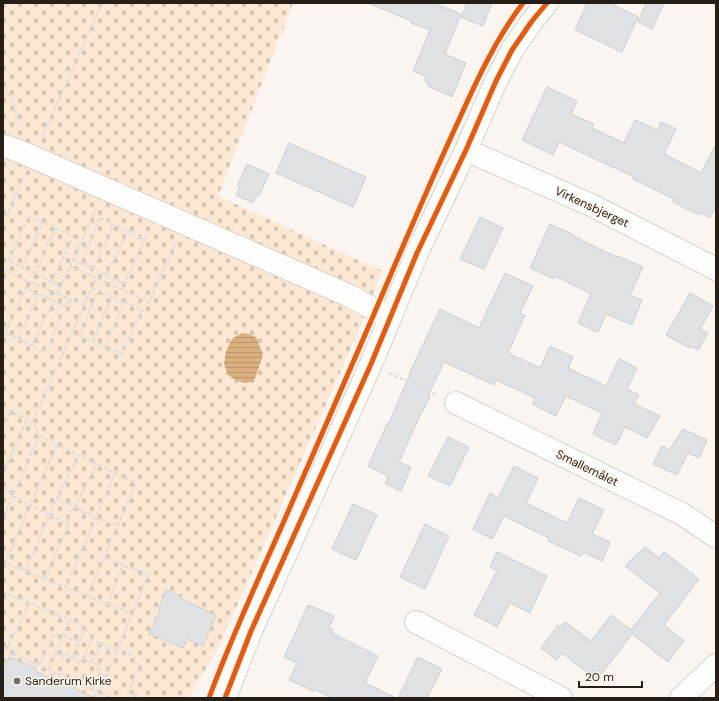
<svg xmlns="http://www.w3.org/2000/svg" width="719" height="701" font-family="'DM Sans',sans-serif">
	<defs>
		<pattern id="cemetery-stones" width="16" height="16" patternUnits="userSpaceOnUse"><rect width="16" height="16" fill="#fde8d3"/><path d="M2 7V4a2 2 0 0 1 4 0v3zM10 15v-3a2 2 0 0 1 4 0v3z" fill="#d9c7b4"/></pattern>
		<pattern id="water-rules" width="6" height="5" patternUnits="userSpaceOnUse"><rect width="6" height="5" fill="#daaf7f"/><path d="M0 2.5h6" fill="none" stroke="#bb966d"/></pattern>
	</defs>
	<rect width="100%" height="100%" fill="#faf5f0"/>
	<path fill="url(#cemetery-stones)" d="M3 3H293L218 196 382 271 358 332 219 646 189 698H3Z"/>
	<path fill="url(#water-rules)" d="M242 333C264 337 254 339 263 353L262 358 254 381 245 383 237 381 228 375 224 364 226 351 232 339Z"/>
	<path fill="#dfe2e4" stroke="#ccced0" d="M370 3H434L461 14 445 54 466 63 452 97 428 86 429 83 425 81 426 76 413 71 430 30 411 23 412 21 370 4Z
		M467 3H492L483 26 461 17Z
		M587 3H609L638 17 622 52 575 30Z
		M646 3H664L652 29 638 22Z
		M547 87 577 101 571 114 594 124 592 128 624 143 635 120 658 130 661 122 676 129 664 154 701 173 716 144V206L710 218 700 212 699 215 673 202 674 199 633 179 634 177 559 142 553 155 522 140Z
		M289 143 366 177 353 207 276 173Z
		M247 164 269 174 259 196 257 195 253 203 236 195 240 187 237 186Z
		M480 217 503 228 484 269 460 259Z
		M550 224 574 235 573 236 617 257 618 256 643 267 630 295 642 300 632 325 606 314 598 332 578 323 591 294 555 276 554 279 530 268Z
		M505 273 533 286 520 313 525 315 508 353 540 368 550 346 573 357 568 368 606 386 619 359 637 368 627 389 639 395 634 404 660 416 647 438 625 427 616 445 593 434 602 413 566 396 556 416 532 404 535 398 496 380 494 385 444 362 428 396H430L423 411H422L399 462 411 467 401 491 385 484 388 476 368 466 388 422 389 423 410 374H409L440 309 479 328Z
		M690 293 713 306 700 329 708 333 698 350 690 346 689 348 666 335Z
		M683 429 707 440 699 458 688 453 677 475 653 464 662 446 669 450Z
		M448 437 469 447 450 486 428 476Z
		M514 466 538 478 526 503 567 523 579 498 604 510 592 534 610 542 602 561 583 552 581 556 548 541 549 538 504 516 492 539 473 529 490 493 498 498Z
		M353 504 377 515 356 560 332 549Z
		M425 524 449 536 425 589 400 577Z
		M645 547 659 558 664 552 699 579 664 625 684 641 668 662 632 634 597 680 562 653 556 660 541 648 558 625 560 627 565 622 591 641 611 615 631 630 660 593 625 566Z
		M497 552 547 576 530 613 510 603 497 627 474 615 497 571 490 567Z
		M166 590 182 597 181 599 216 615 203 646 187 639 183 648 149 634 160 609 159 608Z
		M308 605 334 616 329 628 333 630 332 633 378 656 365 683 396 698H332L314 689 313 691 289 680 297 663 284 657Z
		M9 657 36 668 35 671 96 698H3V672Z
		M418 657 442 669 427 698H398Z"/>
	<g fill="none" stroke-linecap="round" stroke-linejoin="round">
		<defs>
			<path id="minor" d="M3 146 8 147 33 157 350 296 390 318
				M466 150 591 205 716 269
				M456 403 682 514 716 537
				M416 622 561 698
				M225 698 251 631 371 364 417 253 466 150 496 81 512 50 532 21 547 3
				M681 698 716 665"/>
		</defs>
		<use href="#minor" stroke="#d8d2cc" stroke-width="24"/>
		<path stroke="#e0dedc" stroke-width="2.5" stroke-dasharray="4 2" stroke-linecap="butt" d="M3 90 13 99 16 116V127
			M42 138 102 3
			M100 218 145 239 124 284 81 263Z
			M3 223 24 177
			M73 260 81 263
			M70 266 149 302 176 242
			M22 268 43 222
			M93 269 114 224
			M3 270 84 306
			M35 274 55 228
			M106 275 128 231
			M52 282 73 236 29 216 9 261 61 286
			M92 288 142 310 122 354 79 336 98 291
			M57 294 96 209
			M66 307 26 288 5 333 45 352 70 300
			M18 339 39 294
			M93 341 112 297
			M32 346 53 301
			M105 347 124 302
			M389 373 437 395
			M3 409 33 421 39 436 3 518
			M33 421 96 278
			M3 428 10 412
			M39 436 136 483 87 596
			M3 474 27 419
			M3 489 14 494
			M13 496 68 525
			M57 498 96 518 117 526
			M3 562 132 614
			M5 563 30 505 57 445
			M25 571 57 498 79 455
			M45 579 68 525 69 517 97 464
			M66 587 115 473
			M3 592 80 624 92 636 93 640 117 651
			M108 605 123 565
			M63 635 79 642
			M118 648 135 657 134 662 141 666 128 691 137 695 135 698
			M3 649 111 698
			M6 650 30 603
			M56 653 69 620
			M72 658 85 629
			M83 658 92 637
			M92 662 101 643
			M39 665 54 634 62 637
			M49 669 56 653 63 657 64 654 81 663 83 658 100 665
			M107 677 97 672 109 647
			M94 698 98 691 104 683 148 575 103 557"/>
		<use href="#minor" stroke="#fefefd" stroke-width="22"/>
		<defs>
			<path id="cycleway" d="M209 698C231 638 258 580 284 521 313 455 342 388 371 321 399 255 427 189 457 124 476 82 495 40 523 3
				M225 698 251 631 371 364 417 253 466 150 496 81 512 50 532 21 547 3"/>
		</defs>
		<use href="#cycleway" stroke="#fdf5ed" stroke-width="8"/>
		<use href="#cycleway" stroke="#e8590c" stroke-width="5"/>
	</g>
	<circle fill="#706a64" stroke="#fdf5ed" stroke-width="1.5" cx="17" cy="681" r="4"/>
	<g text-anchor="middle" stroke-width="3" stroke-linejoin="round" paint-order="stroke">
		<g font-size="12" fill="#261f18" stroke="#fdf5ed">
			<text transform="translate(592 207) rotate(25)" y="4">Virkensbjerget</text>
			<text transform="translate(587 468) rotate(26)" y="4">Smallemålet</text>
		</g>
		<g font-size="12" fill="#261f18" stroke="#fdf5ed" text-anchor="start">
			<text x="25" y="685">Sanderum Kirke</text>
		</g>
	</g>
	<rect width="719" height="701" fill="none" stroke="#261f18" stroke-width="8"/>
	<path d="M579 681v6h63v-6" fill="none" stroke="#261f18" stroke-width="2"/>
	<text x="585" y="681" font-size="12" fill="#261f18" stroke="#fdf5ed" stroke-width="3" paint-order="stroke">20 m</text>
</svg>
